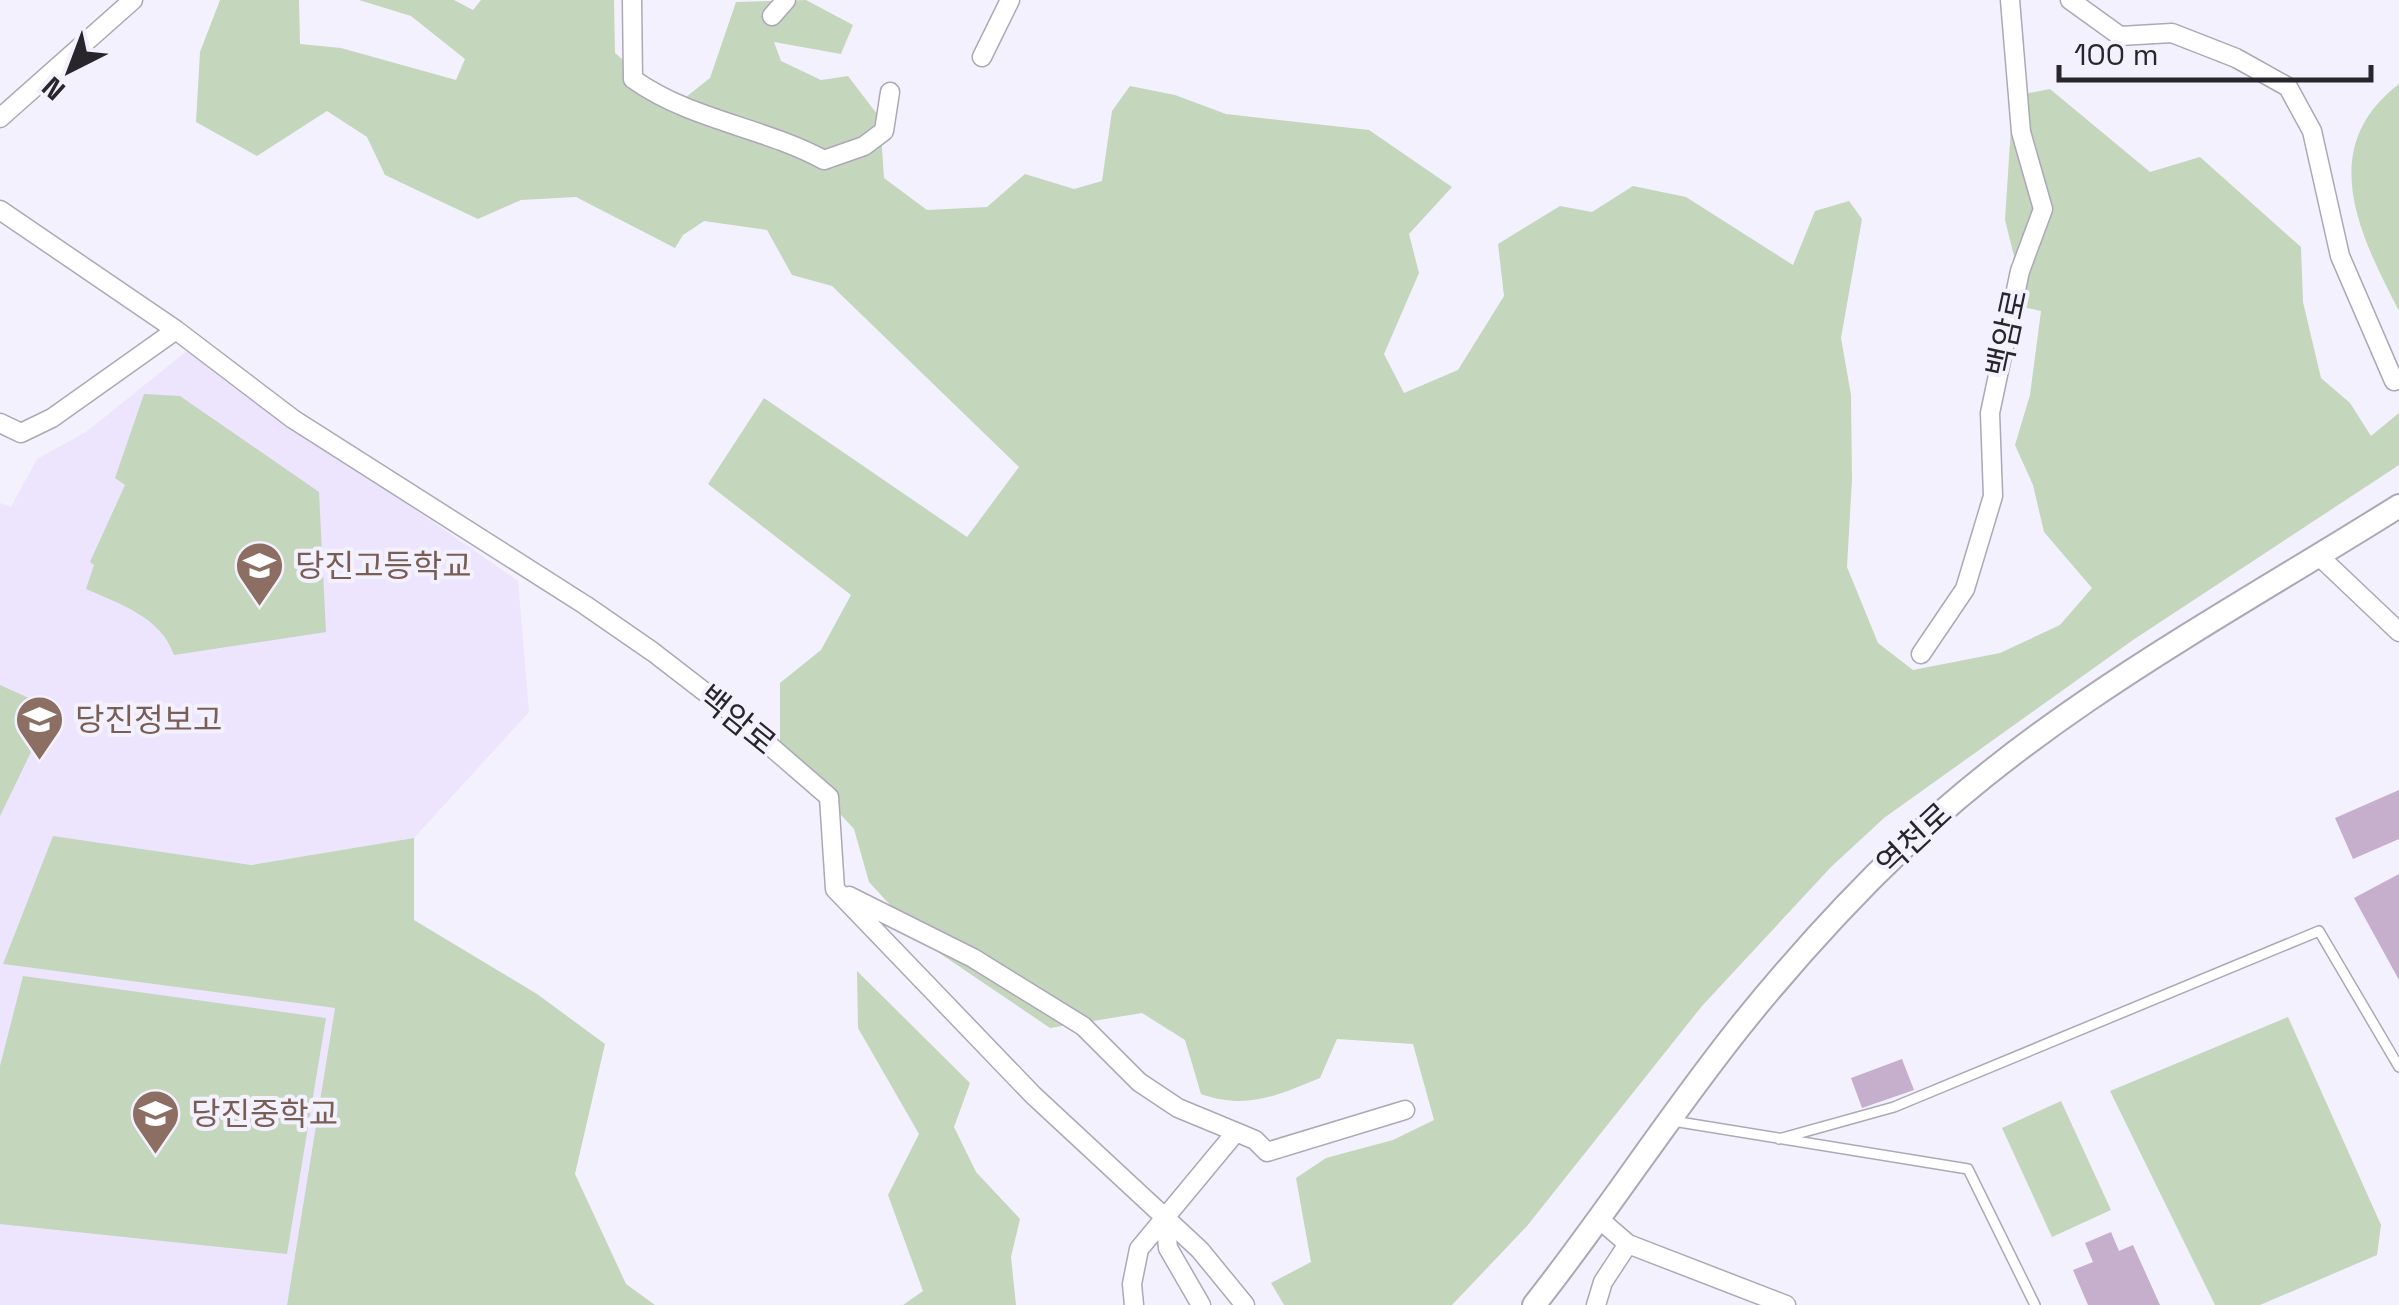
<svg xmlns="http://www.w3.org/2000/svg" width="2399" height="1305" font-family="'Space Grotesk','Noto Sans KR',sans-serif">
	<rect width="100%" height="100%" fill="#f4f1fe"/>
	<path fill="#ece5fd" d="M187 351 518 581 529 712 414 838 249 865 53 836 4 964 335 1008 287 1305H0V503L11 507 37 459 86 432Z"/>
	<path fill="#c4d6bc" d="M220 0H299L300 44 341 48 456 80 465 59 411 16 359 0H454L473 10 481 0H614L615 53 676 105 710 78 736 2 806 0 853 25 841 54 774 42 781 61 821 80 848 76 880 118 884 178 927 210 987 207 1025 174 1074 189 1102 181 1112 111 1130 86 1175 95 1226 114 1369 130 1452 187 1409 234 1419 273 1384 354 1404 393 1458 370 1504 296 1498 244 1560 206 1592 212 1633 186 1686 197 1793 265 1815 211 1849 201 1862 219 1841 338 1851 395 1852 479 1847 567 1878 643 1913 670 2000 653 2060 625 2092 588 2044 532 2033 485 2015 445 2030 395 2041 311 2009 304 2014 256 2005 220 2013 96 2050 89 2150 172 2200 157 2301 247 2303 302 2321 378 2350 403 2371 436 2399 413V465L2133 640 1884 818 1831 867 1702 1006 1527 1226 1452 1305H1284L1271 1283 1311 1262 1296 1178 1326 1158 1393 1140 1434 1120 1413 1044 1337 1039 1320 1078C1276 1096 1247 1110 1201 1094L1185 1040 1142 1013 1050 1028 926 944 869 882 854 829 780 749V683L821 650 851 595 708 484 764 398 967 537 1019 467 832 286 792 275 767 230 704 221 683 235 675 248 576 197 521 200 478 219 385 175 367 137 327 111 257 156 196 122 200 52Z
		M2399 84V311C2360 235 2315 148 2399 84Z
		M144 394 180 396 319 492 326 632 174 655C161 617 120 604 86 589L94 565 90 562 125 485 115 478Z
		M0 685 44 705 48 717 0 816Z
		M53 836 251 865 414 838V920L537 994 605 1044 575 1174 626 1284 655 1305H287L335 1008 3 964Z
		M857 971 970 1083 954 1127 976 1172 1020 1219 1011 1257 1016 1305H903L923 1291 888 1195 919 1134 858 1028Z
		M23 976 326 1018 287 1254 0 1224V1066Z
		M2288 1017 2381 1225 2377 1255 2260 1305H2215L2110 1091Z
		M2061 1101 2111 1210 2052 1237 2002 1128Z"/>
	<path fill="#c5afcc" d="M2399 790V839L2353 859 2335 818Z
		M2399 874V980L2354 898Z
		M1902 1059 1914 1090 1862 1108 1851 1078Z
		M2111 1232 2119 1251 2133 1245 2160 1305H2088L2073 1270 2093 1262 2085 1243Z"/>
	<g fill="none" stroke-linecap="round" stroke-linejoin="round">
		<defs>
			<path id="service" d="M1673 1121 1968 1169 2035 1305
				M1779 1139 1894 1107 2319 931 2399 1067"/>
			<path id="minor" d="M632 0 633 79C690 120 763 127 824 160L864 146 884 131 890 92
				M2070 0 2120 36 2172 33 2236 58 2288 87 2312 131 2340 256 2394 381
				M772 16 786 0
				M982 57 1010 0
				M0 118 133 0
				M0 210 176 330 293 419 585 605 653 652 732 713 829 797 835 889
				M0 423 21 433 52 418 176 330
				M2319 556 2399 632
				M1921 654 1965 589 1993 496 1990 413 2020 271 2043 209 2021 132 2010 0
				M835 889 1033 1095 1200 1250 1245 1305
				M849 896 973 958 1083 1026 1139 1082 1178 1108 1236 1132
				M1165 1218 1168 1248 1201 1305
				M1599 1219 1628 1244 1786 1305
				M1134 1305 1132 1284 1139 1249 1236 1132 1255 1140 1267 1152 1405 1110
				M1596 1305 1603 1282 1628 1244"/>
			<path id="tertiary" d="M1534 1305C1606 1214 1669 1115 1742 1024 1792 962 1847 901 1906 845 2048 708 2232 611 2399 506"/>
		</defs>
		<use href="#service" stroke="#aca8b7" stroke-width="12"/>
		<use href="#minor" stroke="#aca8b7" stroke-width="21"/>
		<use href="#tertiary" stroke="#aca8b7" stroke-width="26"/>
		<use href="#service" stroke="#fff" stroke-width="9"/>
		<use href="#minor" stroke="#fff" stroke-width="18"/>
		<use href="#tertiary" stroke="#fff" stroke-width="22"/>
	</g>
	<defs>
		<symbol id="school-pin" viewBox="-11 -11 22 30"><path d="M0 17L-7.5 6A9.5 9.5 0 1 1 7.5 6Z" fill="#8d6e63" stroke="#f4f1fe"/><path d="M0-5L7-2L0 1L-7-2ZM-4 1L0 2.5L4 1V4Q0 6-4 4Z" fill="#fff"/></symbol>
	</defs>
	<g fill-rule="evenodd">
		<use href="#school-pin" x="232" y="538" width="55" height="75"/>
		<use href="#school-pin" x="12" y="692" width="55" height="75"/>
		<use href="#school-pin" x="128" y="1086" width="55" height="75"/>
	</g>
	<g text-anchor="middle" stroke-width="8" stroke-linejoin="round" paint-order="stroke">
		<g font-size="32" fill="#28262c" stroke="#f4f1fe">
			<text transform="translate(2007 333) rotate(-78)" y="11">백암로</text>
			<text transform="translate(737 720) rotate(39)" y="11">백암로</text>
			<text transform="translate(1914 839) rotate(-43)" y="11">역천로</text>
		</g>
		<g font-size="32" fill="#785e54" stroke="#f4f1fe" text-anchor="start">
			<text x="295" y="577">당진고등학교</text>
			<text x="75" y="731">당진정보고</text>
			<text x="191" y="1125">당진중학교</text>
		</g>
	</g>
	<g transform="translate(70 70) rotate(222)" stroke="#f4f1fe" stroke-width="8" paint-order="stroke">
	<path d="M0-8L18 38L0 25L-18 38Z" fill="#28262c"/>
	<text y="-15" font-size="28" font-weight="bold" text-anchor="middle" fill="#28262c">N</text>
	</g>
	<path d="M2059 65v15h312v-15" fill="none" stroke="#28262c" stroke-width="5"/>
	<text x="2074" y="65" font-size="30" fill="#28262c" stroke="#f4f1fe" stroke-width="8" paint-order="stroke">100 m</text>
</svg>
